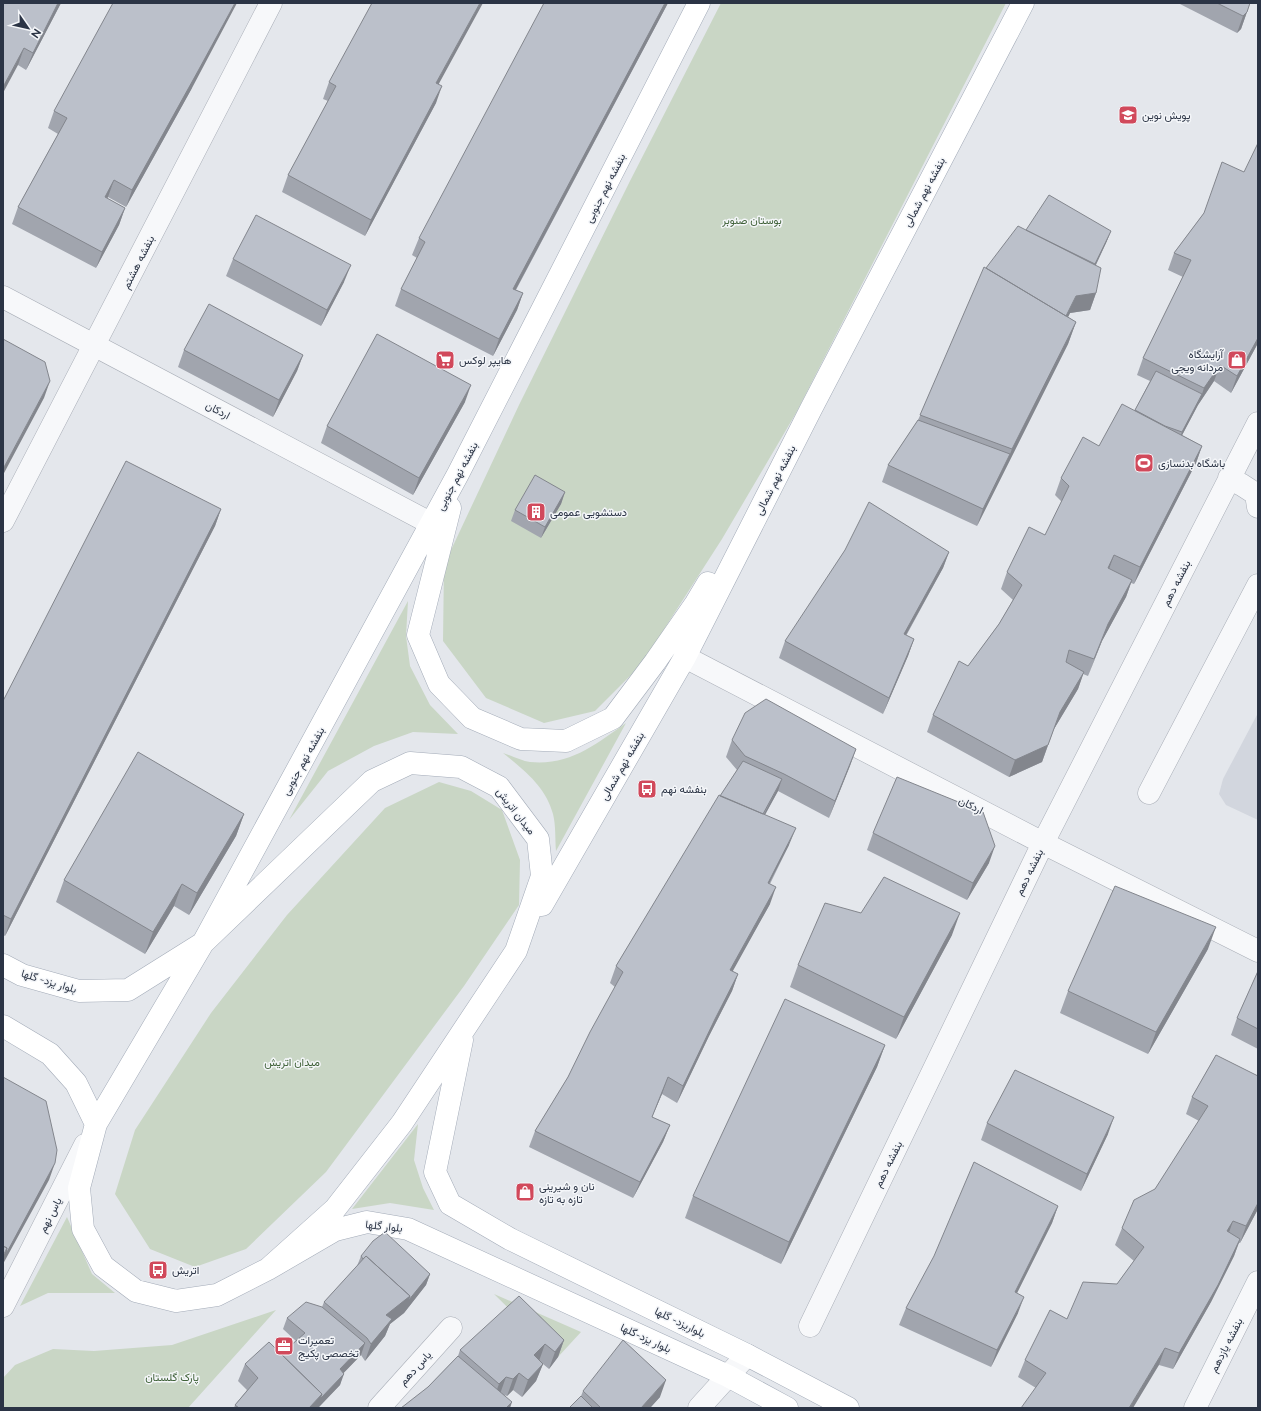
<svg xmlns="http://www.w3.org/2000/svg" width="1261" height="1411" font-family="Raleway,Vazirmatn,sans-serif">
	<rect width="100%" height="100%" fill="#e4e7ec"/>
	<path fill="#d2d6de" d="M1258 713V820L1226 805 1219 794 1223 779Z"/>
	<path fill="#c9d6c5" d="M721 3H1006L796 413 722 539 641 665 595 711 544 723 486 698 443 641 444 565 519 405 630 181Z
		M408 601 406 636 410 666 430 705 458 734 413 732 374 746 328 771 289 820Z
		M626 723 556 851C555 840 556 826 553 814 546 787 524 770 503 753 512 756 522 761 530 762 570 766 596 744 626 723Z
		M439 782 471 791 502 810 520 860 519 905 464 986 326 1172 246 1249 195 1267 150 1249 115 1194 135 1130 211 1013 287 915 385 808Z
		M418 1124 414 1160 423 1188 434 1210 390 1203 352 1209Z
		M67 1217 92 1274 115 1293H48L20 1306Z
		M494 1294 581 1332 558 1357Z
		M276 1310 188 1408H3V1378L15 1365 53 1349 94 1351 172 1345Z"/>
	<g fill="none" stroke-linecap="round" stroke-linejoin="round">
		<defs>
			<path id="minor" d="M3 297 432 524
				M1229 478 1242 485 1256 494 1258 507
				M3 521 271 3
				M685 657 1043 843 1258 951
				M1149 793 1258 585
				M3 1306 85 1145
				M810 1326 1043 843 1258 423
				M379 1408 451 1328
				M699 1408 747 1355
				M1195 1408 1258 1282"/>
			<path id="major" d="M450 508 418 635 439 684 472 718 521 739 566 741 613 718 655 662 696 603 708 583
				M542 905 685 657 811 409 1023 3
				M3 965 22 975 79 991 128 990 203 943 458 474 699 3
				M3 1026 50 1054 76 1083 96 1124
				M462 1040 435 1172 450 1204 510 1239 747 1355 848 1408
				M268 1269 335 1209 402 1123 516 951 542 876 538 839 499 787 461 767 410 763 372 781 203 943 96 1124 79 1188 83 1229 103 1266 136 1291 176 1301 217 1295 268 1269 335 1230 367 1222 408 1229 728 1376 787 1408"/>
		</defs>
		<use href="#minor" stroke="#a9aeb7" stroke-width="23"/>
		<use href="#major" stroke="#a3abb8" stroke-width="23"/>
		<use href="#minor" stroke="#f7f8fa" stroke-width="22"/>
		<use href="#major" stroke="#fff" stroke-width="22"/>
	</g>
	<path fill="#a1a5ae" d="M3 3H61L26 70 18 65Z
		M668 3 516 290 523 293 517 310 493 356 395 306 401 289 417 258 412 255 419 238Z
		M1178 3H1250L1241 29 1237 33Z
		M329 82 439 84 436 103 365 236 282 192 288 175 328 101 323 99Z
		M192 88 126 207 108 197 107 198 125 208 119 225 96 268 12 224 18 207 58 134 48 128 54 111Z
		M1204 213 1258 343 1231 393 1214 381 1198 405 1182 435 1202 446 1196 463 1134 584 1131 583 1126 597 1102 641 1088 676 1083 674 1078 689 1054 729 1042 762 1009 777 927 732 933 715 968 666 999 624 1013 600 1001 589 1007 572 1045 535 1062 502 1055 495 1061 478 1099 446 1135 410 1150 381 1137 375 1143 358 1183 277 1168 270 1174 253Z
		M1026 230 1111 231 1106 243 1096 265V293L1090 310 1070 313 1068 317 1076 322 1068 344 977 526 882 482 888 465 918 420 986 268Z
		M233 259 344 282 321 326 226 276Z
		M184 350 303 355 297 371 273 417 178 367Z
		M465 402 413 495 321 443 327 426Z
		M565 492 561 504 541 538 511 521 515 510Z
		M221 509 215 526 5 936 3 935V701Z
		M949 552 943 568 906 636 914 639 908 656 883 714 779 658 785 641Z
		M732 740 856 749 829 818 778 791 765 815 789 845 770 884V904L732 971 738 974 732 991 709 1036 677 1103 662 1094 652 1117 670 1125 663 1142 633 1198 529 1147 535 1131 568 1077 615 987 610 983 616 966 720 796 737 770 726 757Z
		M244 814 236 836 189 915 174 906 145 954 56 902 64 880Z
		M873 833 989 863 967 900 867 850Z
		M952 935 896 1039 790 987 798 965Z
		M1208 949 1148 1054 1060 1013 1068 991Z
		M1258 971V1049L1231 1035 1237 1018Z
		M885 1045 877 1067 781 1264 685 1218 693 1196Z
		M1216 1055 1258 1209 1240 1243H1239L1234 1256 1211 1302 1173 1369 1159 1365 1036 1388 1018 1377 1025 1360 1067 1319 1117 1284 1134 1261 1115 1245 1122 1228 1155 1189 1199 1121 1186 1114 1192 1097Z
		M987 1123 1108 1134 1081 1191 981 1140Z
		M1058 1206 1052 1223 1017 1293 1018 1313 991 1367 899 1325 906 1308Z
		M361 1256 430 1274 426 1285 404 1313 390 1324 385 1336 365 1361 361 1355 343 1373 340 1385 318 1408H234L235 1405 247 1390 238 1381 245 1364 281 1354 296 1341 283 1329 287 1318 322 1307 324 1302 357 1266Z
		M564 1340 558 1357 549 1369 543 1364 536 1381 522 1397 513 1390 507 1396 504 1395 428 1387 458 1356 460 1350Z
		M583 1391 660 1397 650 1408H569L581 1396Z"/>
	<path fill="#83868d" d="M58 3H61L26 70 33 53Z
		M235 3H237L192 88 126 207 132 190Z
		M480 3H483L430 100 436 83Z
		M665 3H668L507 306 513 289Z
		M1247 12 1241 29 1237 33 1243 16Z
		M24 48 18 65 3 93V87Z
		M442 86 436 103 365 236 371 220Z
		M114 180 108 197 99 214 105 197Z
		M125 208 119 225 96 268 102 252Z
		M1111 231 1106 243 1088 281 1092 269Z
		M351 265 344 282 321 326 327 310Z
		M523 293 517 310 493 356 499 339Z
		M1096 293 1090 310 1070 313 1060 333 1066 316 1076 296Z
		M1076 322 1068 344 977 526 983 509 1010 454 1012 449Z
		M1258 338V343L1231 393 1237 376Z
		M303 355 297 371 273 417 279 400Z
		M1220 365 1214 381 1198 405 1178 443 1182 432 1202 394 1204 388Z
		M50 381 44 398 3 475V469Z
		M471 385 465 402 413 495 419 478Z
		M1202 446 1196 463 1134 584 1140 567Z
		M565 492 561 504 541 538 545 527Z
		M221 509 215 526 5 936 11 919Z
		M949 552 943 568 897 651 904 634Z
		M1114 555 1108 572V568Z
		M1132 580 1126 597 1102 641 1088 676 1108 624Z
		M914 639 908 656 883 714 889 698Z
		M1084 672 1078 689 1054 729 1060 712Z
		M1048 745 1042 762 1009 777 1015 760Z
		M856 749 850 766 829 818 835 801Z
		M782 779 778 791 756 831 761 820Z
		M244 814 236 836 189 915 197 893Z
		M796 828 789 845 761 899 768 883Z
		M995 846 989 863 967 900 973 883Z
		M182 884 174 906 145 954 153 932Z
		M776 887 770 904 724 987 730 970Z
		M960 913 952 935 896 1039 904 1017Z
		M1216 927 1208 949 1148 1054 1156 1032Z
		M738 974 732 991 709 1036 677 1103 683 1086 715 1019Z
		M885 1045 877 1067 781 1264 789 1242Z
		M668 1077 662 1094 645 1133 652 1117Z
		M1114 1117 1108 1134 1081 1191 1087 1174Z
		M670 1125 663 1142 633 1198 640 1182Z
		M55 1163 49 1180 3 1264V1256Z
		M1258 1203V1209L1240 1243 1246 1226Z
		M1058 1206 1052 1223 1009 1309 1015 1292Z
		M1233 1221 1227 1238V1231Z
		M1240 1239 1234 1256 1211 1302 1173 1369 1179 1353Z
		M430 1274 426 1285 404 1313 390 1324 385 1336 365 1361 371 1344 386 1315Z
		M1024 1297 1018 1313 991 1367 997 1350Z
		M564 1340 558 1357 549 1369 555 1352Z
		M365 1343 361 1355 336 1381 340 1369Z
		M545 1344 539 1361 534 1355Z
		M1165 1348 1159 1365 1133 1408H1129Z
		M543 1364 536 1381 522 1397 528 1380Z
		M519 1373 513 1390 507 1396 513 1379Z
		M344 1374 340 1385 318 1408H309L322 1394Z
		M506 1377 500 1394 493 1400 499 1384Z
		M666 1380 660 1397 650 1408H641Z
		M512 1402 510 1408H506Z"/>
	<path fill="#bbc0ca" stroke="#83868d" d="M3 3H58L33 53 24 48 3 87Z
		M113 3H235L198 71 132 190 114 180 105 197 125 208 102 252 18 207 67 118 54 111Z
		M372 3H480L436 83 442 86 371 220 288 175 336 86 329 82Z
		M544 3H665L513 289 523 293 499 339 401 289 425 242 419 238Z
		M1217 3H1250L1247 12 1243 16Z
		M1258 143V338L1237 376 1220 365 1204 388 1143 358 1191 260 1174 253 1204 213 1222 162 1244 172Z
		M1049 195 1111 231 1095 264 1026 230Z
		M256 215 351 265 327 310 233 259Z
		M1018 226 1101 268 1096 293 1076 296 1066 316 986 268Z
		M984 267 1076 322 1012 449 920 415Z
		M209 304 303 355 279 400 184 350Z
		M377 334 471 385 419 478 327 426Z
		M3 339 45 362 50 381 3 469Z
		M1156 371 1202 394 1182 432 1165 426 1135 410Z
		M1122 404 1202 446 1140 567 1114 555 1108 568 1132 580 1108 624 1094 659 1069 650 1066 662 1084 672 1060 712 1048 745 1015 760 933 715 959 661 968 666 999 624 1022 585 1007 572 1029 527 1045 535 1069 486 1061 478 1083 437 1099 446Z
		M918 420 1010 454 983 509 888 465Z
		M126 461 221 509 11 919 3 915V701Z
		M535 475 565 492 545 527 515 510Z
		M869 502 949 552 904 634 914 639 889 698 785 641 845 550Z
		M766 699 856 749 835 801 784 774 745 756 732 740 745 713Z
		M138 752 244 814 197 893 182 884 153 932 64 880Z
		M743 761 782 779 763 814 720 796Z
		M897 777 983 812 995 846 973 883 873 833Z
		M719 795 796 828 768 883 776 887 730 970 738 974 715 1019 683 1086 668 1077 652 1117 670 1125 640 1182 535 1131 568 1077 590 1032 623 972 616 966Z
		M884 877 960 913 904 1017 798 965 825 903 861 913Z
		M1115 886 1216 927 1156 1032 1068 991Z
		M1258 971V1029L1237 1018Z
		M785 999 885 1045 789 1242 693 1196Z
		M1216 1055 1258 1076V1203L1246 1226 1233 1221 1227 1231 1240 1239 1218 1285 1179 1353 1165 1348 1129 1408H1021L1046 1373 1025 1360 1050 1310 1067 1319 1083 1282 1117 1284 1144 1247 1122 1228 1134 1200 1155 1189 1208 1106 1192 1097Z
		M1015 1070 1114 1117 1087 1174 987 1123Z
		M3 1077 46 1101 57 1150 55 1163 6 1254 7 1248 3 1246Z
		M974 1162 1058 1206 1015 1292 1024 1297 997 1350 906 1308 934 1256Z
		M385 1232 430 1274 408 1301 410 1296 366 1256 363 1259 361 1256 373 1241Z
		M3 1246 7 1248 3 1256Z
		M366 1256 410 1296 386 1315 392 1319 371 1344 367 1338 324 1302Z
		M519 1296 564 1340 555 1352 545 1344 534 1355 543 1364 528 1380 519 1373 513 1379 506 1377 499 1384 460 1350Z
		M306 1302 322 1307 365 1343 340 1369 344 1374 320 1399 322 1394 281 1354 305 1333 287 1318Z
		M623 1340 666 1380 641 1408H601L583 1391Z
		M269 1342 322 1394 309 1408H239L235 1405 258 1378 245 1364Z
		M458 1356 512 1402 506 1408H401L428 1387Z
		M581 1396 593 1408H569Z"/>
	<defs>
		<symbol id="school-square" viewBox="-11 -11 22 22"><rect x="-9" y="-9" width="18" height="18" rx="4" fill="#d1495b" stroke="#f4f6f9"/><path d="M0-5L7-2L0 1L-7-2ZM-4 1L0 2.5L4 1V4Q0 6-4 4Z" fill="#fff"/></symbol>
		<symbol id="supermarket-square" viewBox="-11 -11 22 22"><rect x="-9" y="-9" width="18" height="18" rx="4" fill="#d1495b" stroke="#f4f6f9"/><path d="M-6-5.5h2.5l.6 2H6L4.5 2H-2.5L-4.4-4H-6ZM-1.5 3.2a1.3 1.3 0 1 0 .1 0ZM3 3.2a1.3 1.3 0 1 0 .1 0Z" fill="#fff"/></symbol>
		<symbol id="shop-square" viewBox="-11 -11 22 22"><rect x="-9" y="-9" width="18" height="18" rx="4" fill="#d1495b" stroke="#f4f6f9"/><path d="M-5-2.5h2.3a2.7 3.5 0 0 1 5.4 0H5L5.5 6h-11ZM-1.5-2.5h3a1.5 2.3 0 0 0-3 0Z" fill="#fff"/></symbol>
		<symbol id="stadium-square" viewBox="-11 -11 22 22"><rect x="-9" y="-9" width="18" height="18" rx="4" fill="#d1495b" stroke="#f4f6f9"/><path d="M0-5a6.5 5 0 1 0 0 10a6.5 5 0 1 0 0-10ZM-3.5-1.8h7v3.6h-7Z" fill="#fff"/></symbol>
		<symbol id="building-square" viewBox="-11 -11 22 22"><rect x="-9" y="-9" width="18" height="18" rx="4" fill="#d1495b" stroke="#f4f6f9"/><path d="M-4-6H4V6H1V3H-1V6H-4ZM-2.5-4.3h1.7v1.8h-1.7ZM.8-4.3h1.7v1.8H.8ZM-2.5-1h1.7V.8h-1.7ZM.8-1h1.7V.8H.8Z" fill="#fff"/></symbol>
		<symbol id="bus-square" viewBox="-11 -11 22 22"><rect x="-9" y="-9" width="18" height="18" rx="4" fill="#d1495b" stroke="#f4f6f9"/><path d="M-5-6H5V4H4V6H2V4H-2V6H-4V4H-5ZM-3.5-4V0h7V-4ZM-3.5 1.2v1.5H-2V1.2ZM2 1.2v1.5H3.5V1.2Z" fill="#fff"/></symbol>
		<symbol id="office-square" viewBox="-11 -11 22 22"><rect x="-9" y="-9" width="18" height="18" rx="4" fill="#d1495b" stroke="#f4f6f9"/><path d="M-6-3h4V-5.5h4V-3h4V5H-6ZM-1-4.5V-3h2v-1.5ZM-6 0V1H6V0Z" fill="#fff"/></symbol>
	</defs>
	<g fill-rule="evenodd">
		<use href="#school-square" x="1117" y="104" width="22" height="22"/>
		<use href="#supermarket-square" x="434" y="349" width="22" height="22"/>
		<use href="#shop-square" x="1226" y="349" width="22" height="22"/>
		<use href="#stadium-square" x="1133" y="452" width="22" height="22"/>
		<use href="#building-square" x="525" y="501" width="22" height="22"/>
		<use href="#bus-square" x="636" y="778" width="22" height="22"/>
		<use href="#shop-square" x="514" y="1181" width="22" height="22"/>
		<use href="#bus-square" x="147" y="1259" width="22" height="22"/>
		<use href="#office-square" x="273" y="1335" width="22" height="22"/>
	</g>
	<g text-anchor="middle" stroke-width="3" stroke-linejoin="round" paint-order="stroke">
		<g font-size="11" fill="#2b3445" stroke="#f4f6f9" text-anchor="start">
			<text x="1142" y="119">پویش نوین</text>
			<text x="1223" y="358" text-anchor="end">آرایشگاه<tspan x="1223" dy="13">مردانه ویجی</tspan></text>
			<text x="459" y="364">هایپر لوکس</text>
			<text x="1158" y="467">باشگاه بدنسازی</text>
			<text x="550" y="516">دستشویی عمومی</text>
			<text x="661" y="793">بنفشه نهم</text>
			<text x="539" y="1190">نان و شیرینی<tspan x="539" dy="13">تازه به تازه</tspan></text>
			<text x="172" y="1274">اتریش</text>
			<text x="298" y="1344">تعمیرات<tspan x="298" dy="13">تخصصی پکیج</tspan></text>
		</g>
		<g font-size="11" fill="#2b3445" stroke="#f4f6f9">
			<text transform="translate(605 188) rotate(-63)" y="4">بنفشه نهم جنوبی</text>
			<text transform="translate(924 192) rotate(-62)" y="4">بنفشه نهم شمالی</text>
			<text transform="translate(138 262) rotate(-63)" y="4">بنفشه هشتم</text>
			<text transform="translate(218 410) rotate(28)" y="4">اردکان</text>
			<text transform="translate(457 476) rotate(-62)" y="4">بنفشه نهم جنوبی</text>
			<text transform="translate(775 480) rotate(-63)" y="4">بنفشه نهم شمالی</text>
			<text transform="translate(1176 583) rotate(-63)" y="4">بنفشه دهم</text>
			<text transform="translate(303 761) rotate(-61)" y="4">بنفشه نهم جنوبی</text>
			<text transform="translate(622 766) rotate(-60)" y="4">بنفشه نهم شمالی</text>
			<text transform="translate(971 805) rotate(27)" y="4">اردکان</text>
			<text transform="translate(516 811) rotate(52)" y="4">میدان اتریش</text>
			<text transform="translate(1029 872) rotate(-64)" y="4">بنفشه دهم</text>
			<text transform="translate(49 981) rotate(17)" y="4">بلوار یزد- گلها</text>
			<text transform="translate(888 1164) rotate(-64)" y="4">بنفشه دهم</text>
			<text transform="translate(50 1215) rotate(-63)" y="4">یاس نهم</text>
			<text transform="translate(384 1226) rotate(6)" y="4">بلوار گلها</text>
			<text transform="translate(680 1322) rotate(26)" y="4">بلواریزد- گلها</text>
			<text transform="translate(646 1338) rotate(25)" y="4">بلوار یزد-گلها</text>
			<text transform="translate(1226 1345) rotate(-63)" y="4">بنفشه یازدهم</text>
			<text transform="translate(415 1368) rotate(-48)" y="4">یاس دهم</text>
		</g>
		<g font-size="11" fill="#3f6138" stroke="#f4f6f9">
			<text x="752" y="224">بوستان صنوبر</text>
			<text x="292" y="1066">میدان اتریش</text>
			<text x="172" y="1381">پارک گلستان</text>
		</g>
	</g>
	<rect width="1261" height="1411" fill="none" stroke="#2b3445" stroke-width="8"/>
	<g transform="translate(28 28) rotate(124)" stroke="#f4f6f9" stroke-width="3" paint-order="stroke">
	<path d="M0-3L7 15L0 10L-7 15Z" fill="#2b3445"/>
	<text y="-6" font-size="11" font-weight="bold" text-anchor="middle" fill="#2b3445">N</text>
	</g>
</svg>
